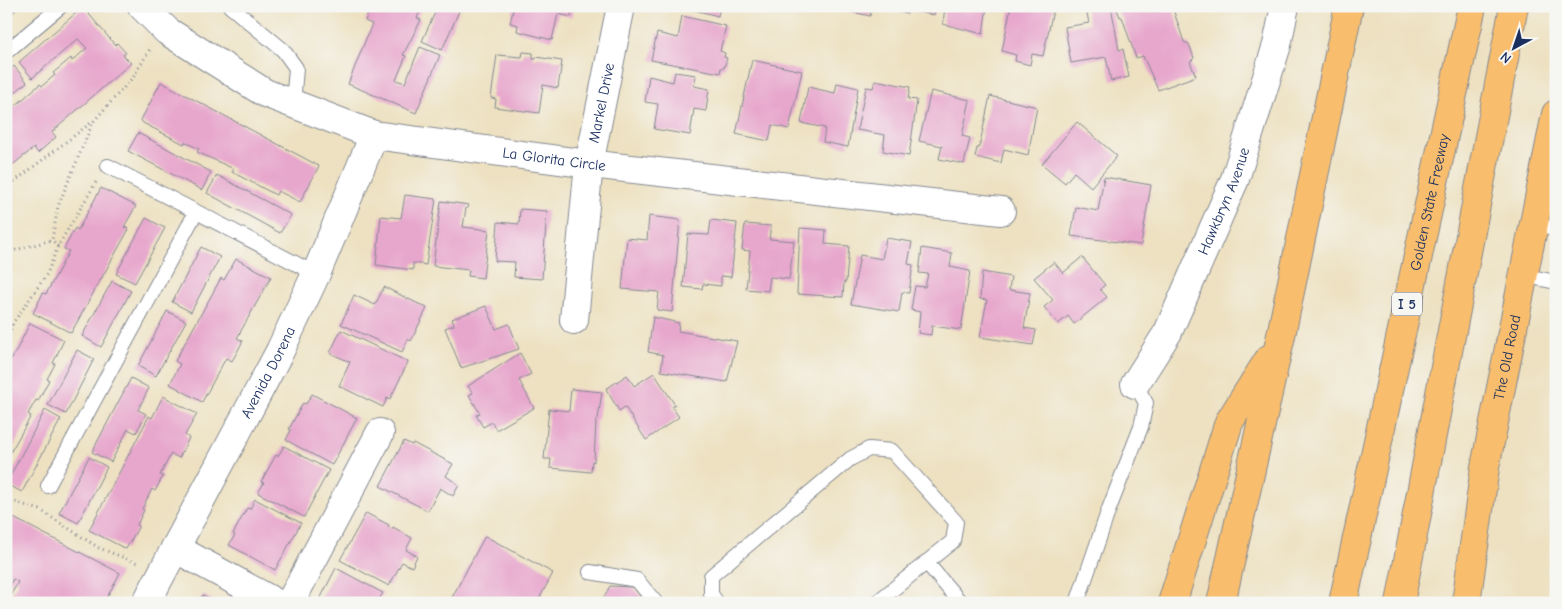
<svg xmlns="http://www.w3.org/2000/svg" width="1562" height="609" font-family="'Comic Neue',sans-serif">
	<rect width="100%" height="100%" fill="#f6f6f2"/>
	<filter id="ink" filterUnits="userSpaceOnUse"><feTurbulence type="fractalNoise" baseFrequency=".02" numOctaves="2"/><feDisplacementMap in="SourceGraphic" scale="10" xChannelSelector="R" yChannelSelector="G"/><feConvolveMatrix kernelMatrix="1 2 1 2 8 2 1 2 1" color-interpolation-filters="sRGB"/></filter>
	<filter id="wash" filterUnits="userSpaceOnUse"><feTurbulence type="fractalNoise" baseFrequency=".0096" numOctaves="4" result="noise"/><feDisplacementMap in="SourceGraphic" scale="20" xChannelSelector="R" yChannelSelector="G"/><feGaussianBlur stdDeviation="1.12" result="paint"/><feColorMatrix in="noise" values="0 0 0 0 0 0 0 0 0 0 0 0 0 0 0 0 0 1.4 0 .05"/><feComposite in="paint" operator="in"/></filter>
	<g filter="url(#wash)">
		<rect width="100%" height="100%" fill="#ede1c1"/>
		<g id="blocks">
			<path fill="#e7a6cc" d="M6 6H20L10 15 6 11Z
				M371 6H422L417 18 421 20 403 55 406 56 396 80 405 83 420 47 440 55 416 113 348 84 372 24 365 21Z
				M438 6H448L459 11 442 50 422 41Z
				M514 6H574L571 17 558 14 552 40 517 31 518 25 510 23Z
				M679 6H720L718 16Z
				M826 6H872L870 16Z
				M882 6H936L934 15 908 10 907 14Z
				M945 6H987L983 34 943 24Z
				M1011 6H1054L1043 56 1032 54 1030 65 1015 61 1016 55 1002 51Z
				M1102 6H1111L1119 50 1123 49 1129 77 1111 81 1106 57 1071 63 1065 27 1089 23 1086 9Z
				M1125 6H1148L1151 13 1172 6 1184 42 1189 44 1194 58 1190 62 1196 76 1158 90 1143 56 1136 58 1122 17H1120L1117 9Z
				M83 7 115 45 117 43 126 53 123 55 131 63 52 132 56 137 38 153 34 148 6 170V114L40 84 42 86 55 75 53 73 71 58 72 61 87 48 78 39 32 78 19 62Z
				M682 16 726 26 720 51 725 53 724 57 727 58 724 68H721L720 73 651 60 657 33 678 38Z
				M523 52 533 53V59H536V57L562 61 558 88 543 85 539 113 495 107 496 99 491 98 497 55 522 57Z
				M752 60 802 71 789 129 772 125 769 141 736 134Z
				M14 66 27 82 6 100V72Z
				M675 72 696 75 694 86 709 89 706 111 694 109 690 135 654 129 658 104 645 102 649 76 673 82Z
				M875 80 910 87 908 99 917 100 909 156 883 151 885 135 857 130 866 87 873 88Z
				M161 82 319 166 300 202 278 191 276 195 232 172 234 169 197 152 199 149 185 142 184 144 143 123 141 120Z
				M837 83 858 88 848 147 823 142 825 128 801 123 808 87 835 93Z
				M931 91 970 100 962 136 970 138 964 164 939 159 942 146 919 141Z
				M990 96 1037 107 1028 155 1004 149 1001 163 975 157 977 148H979Z
				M1077 122 1117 156 1091 187 1074 172 1065 183 1042 164Z
				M138 133 211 172 202 190 128 151Z
				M217 175 291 215 280 233 207 193Z
				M1104 177 1151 185 1141 245 1071 236 1076 207 1098 211Z
				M101 188 136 206 124 227 129 229 71 333 33 313 43 293 46 294 69 251 64 249 75 228 78 230Z
				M405 195 436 199 426 265 413 263V270L376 265 381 216 401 218Z
				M441 201 469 205 468 208H466L463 227 489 230 483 278 468 276 469 270 433 266Z
				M520 209 547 211 542 279 514 277 515 262 495 261 498 222 519 224Z
				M649 216 680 220 672 312 657 310 659 292 622 289 627 238 647 240Z
				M146 218 165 228 135 283 116 274Z
				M711 220 737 223 731 277 721 276V286L703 284 702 289 683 287 688 234 709 235Z
				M745 224 771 226 769 239 794 241 789 279 770 277 768 291 746 289 750 251 742 250Z
				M800 228 826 230 825 244 849 246 846 282H844L843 297 797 294Z
				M886 238 912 242 908 264 913 265 909 293 902 292 899 312 851 304 860 255 882 259Z
				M201 247 220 257 191 312 172 302Z
				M922 248 952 253 950 267 970 271 961 330 932 326 931 335 918 333 920 312 911 310 915 286 925 287 928 274 919 273Z
				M1082 257 1105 285 1100 289 1107 297 1074 324 1068 316 1058 324 1044 307 1053 300 1034 278 1054 262 1063 273Z
				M236 259 271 277 237 338 243 341 232 361 226 358 202 402 170 384 180 364 175 361 221 278 224 280Z
				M982 272 1011 277 1009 290 1030 293 1024 328 1036 330 1033 345 980 337 987 300 980 299Z
				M112 281 131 291 101 347 82 336Z
				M384 287 427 308 411 341 408 339 402 352 341 324 354 295 375 305Z
				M486 306 496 329 509 324 519 349 461 368 445 328 454 325 452 319Z
				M167 311 186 321 156 376 138 366Z
				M653 317 679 323 678 331 737 341 727 382 661 371 663 355 648 352Z
				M30 323 64 340 53 363 55 364 47 379 49 380 38 401 36 400 28 414 31 416 6 460V364L10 357 12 359Z
				M341 330 408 362 390 399 387 398 383 407 339 386 350 362 330 353Z
				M77 350 94 359 66 414 48 405Z
				M520 353 531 374 519 380 534 408 496 430 492 422 483 427 476 415 480 413 469 395 473 393 468 386Z
				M654 373 675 405 672 407 679 417 646 440 625 407 619 411 606 389 627 375 634 386Z
				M131 378 149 388 138 410 146 414 136 433 128 429 111 462 92 452Z
				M571 389 602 392 598 419 596 420 594 462 592 461 591 472 550 468 551 459H544L549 409 569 411Z
				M312 394 357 418 332 465 286 440 291 430 289 429 303 403 306 404Z
				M163 396 197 414 185 435 189 438 179 458 171 454 160 475 163 476 155 491 152 489 142 509 144 510 137 525 139 526 126 549 89 530 149 416 152 418Z
				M45 410 61 419 22 492 6 484Z
				M404 441 412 445 413 443 453 464 446 476 459 485 453 496 440 488 428 511 380 486Z
				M284 446 329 470 304 517 258 493 264 483 261 482 276 455 278 456Z
				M89 457 107 467 78 523 59 513Z
				M255 499 301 523 275 570 229 545 235 535 233 534 247 508 250 509Z
				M366 513 389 525 388 527 392 529 393 527 412 538 406 550 417 556 412 567 402 562 389 586 340 560Z
				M6 514 120 573 104 603H13L8 600 18 582 13 579 6 591Z
				M485 536 553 573 537 603H449Z
				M336 568 383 593 377 603H318Z
				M610 586 633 587 646 603H601Z
				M203 595 217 603H198Z"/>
		</g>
	</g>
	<g filter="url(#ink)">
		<use href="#blocks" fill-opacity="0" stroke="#848890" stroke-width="1"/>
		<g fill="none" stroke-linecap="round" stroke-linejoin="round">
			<defs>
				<path id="service" d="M230 6 283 50 296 68 293 104
					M6 52 61 6
					M108 166 316 274
					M1533 224 1556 229
					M1522 275 1556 282
					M48 486 196 212
					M926 562 961 603
					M590 572 637 580 656 603
					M717 603 711 594V576L850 459 869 449 892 451 956 522 953 541 876 603
					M1077 603 1109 509 1141 427 1146 403 1135 384"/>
				<g id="minor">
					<path id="s1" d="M142 6 167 31 265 93 374 135 589 164 1001 211"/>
					<path id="s2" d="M574 320 589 164 621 6"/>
					<path id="s3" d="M1135 384 1168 332 1235 179 1277 45 1285 6"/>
					<path d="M175 548 276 603"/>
					<path id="s4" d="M146 603 280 351 316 274 374 135"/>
					<path d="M290 603 380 433"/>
				</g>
				<g id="primary">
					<path id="s5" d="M1466 603 1485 467 1556 114"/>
				</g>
				<g id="motorway">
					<path d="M1172 603 1229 422 1269 359"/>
					<path d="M1221 603 1280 340 1349 6"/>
					<path id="s6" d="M1343 603 1472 6"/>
					<path d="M1400 603 1514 6"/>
				</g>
			</defs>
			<use href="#service" stroke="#848890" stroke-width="16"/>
			<use href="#minor" stroke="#848890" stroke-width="30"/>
			<use href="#primary" stroke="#848890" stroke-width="30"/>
			<use href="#motorway" stroke="#848890" stroke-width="30"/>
			<path stroke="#848890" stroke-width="3" stroke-dasharray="1 4" stroke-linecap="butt" d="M6 188 92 122
				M58 246 52 240 58 206 93 122 134 76 150 49
				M6 248 12 251 52 240
				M6 327 13 324
				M6 344 13 323 47 274 58 246 98 179
				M6 499 40 510 99 548 140 564"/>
			<use href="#service" stroke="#fff" stroke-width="14"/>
			<use href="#minor" stroke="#fff" stroke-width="28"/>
			<use href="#primary" stroke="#f9be6d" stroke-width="28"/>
			<use href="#motorway" stroke="#f9be6d" stroke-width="28"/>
		</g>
	</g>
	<g text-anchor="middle" stroke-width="4" stroke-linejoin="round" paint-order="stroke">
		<rect fill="#f6f6f2" stroke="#5d6b8a" stroke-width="1" x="1392" y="292.5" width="30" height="23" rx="4"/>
		<g font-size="14" font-weight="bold" fill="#1b2f5e">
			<text x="1407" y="309">I 5</text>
		</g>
		<g font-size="15" fill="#1b2f5e" stroke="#f6f6f2">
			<text dy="5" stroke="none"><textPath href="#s2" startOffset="219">Markel Drive</textPath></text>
			<text dy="5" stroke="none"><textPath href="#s1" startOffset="450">La Glorita Circle</textPath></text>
			<text dy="5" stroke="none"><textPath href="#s3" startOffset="204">Hawkbryn Avenue</textPath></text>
			<text dy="5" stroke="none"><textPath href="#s6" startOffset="410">Golden State Freeway</textPath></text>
			<text dy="5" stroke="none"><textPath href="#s5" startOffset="249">The Old Road</textPath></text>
			<text dy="5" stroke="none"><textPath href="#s4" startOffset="261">Avenida Dorena</textPath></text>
		</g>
	</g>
	<rect width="1562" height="609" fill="none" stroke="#f6f6f2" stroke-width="25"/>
	<g transform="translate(1514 48) rotate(220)" stroke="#f6f6f2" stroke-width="4" paint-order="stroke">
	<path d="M0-4L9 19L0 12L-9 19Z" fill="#1b2f5e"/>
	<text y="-8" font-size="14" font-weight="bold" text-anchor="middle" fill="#1b2f5e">N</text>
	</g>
</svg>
